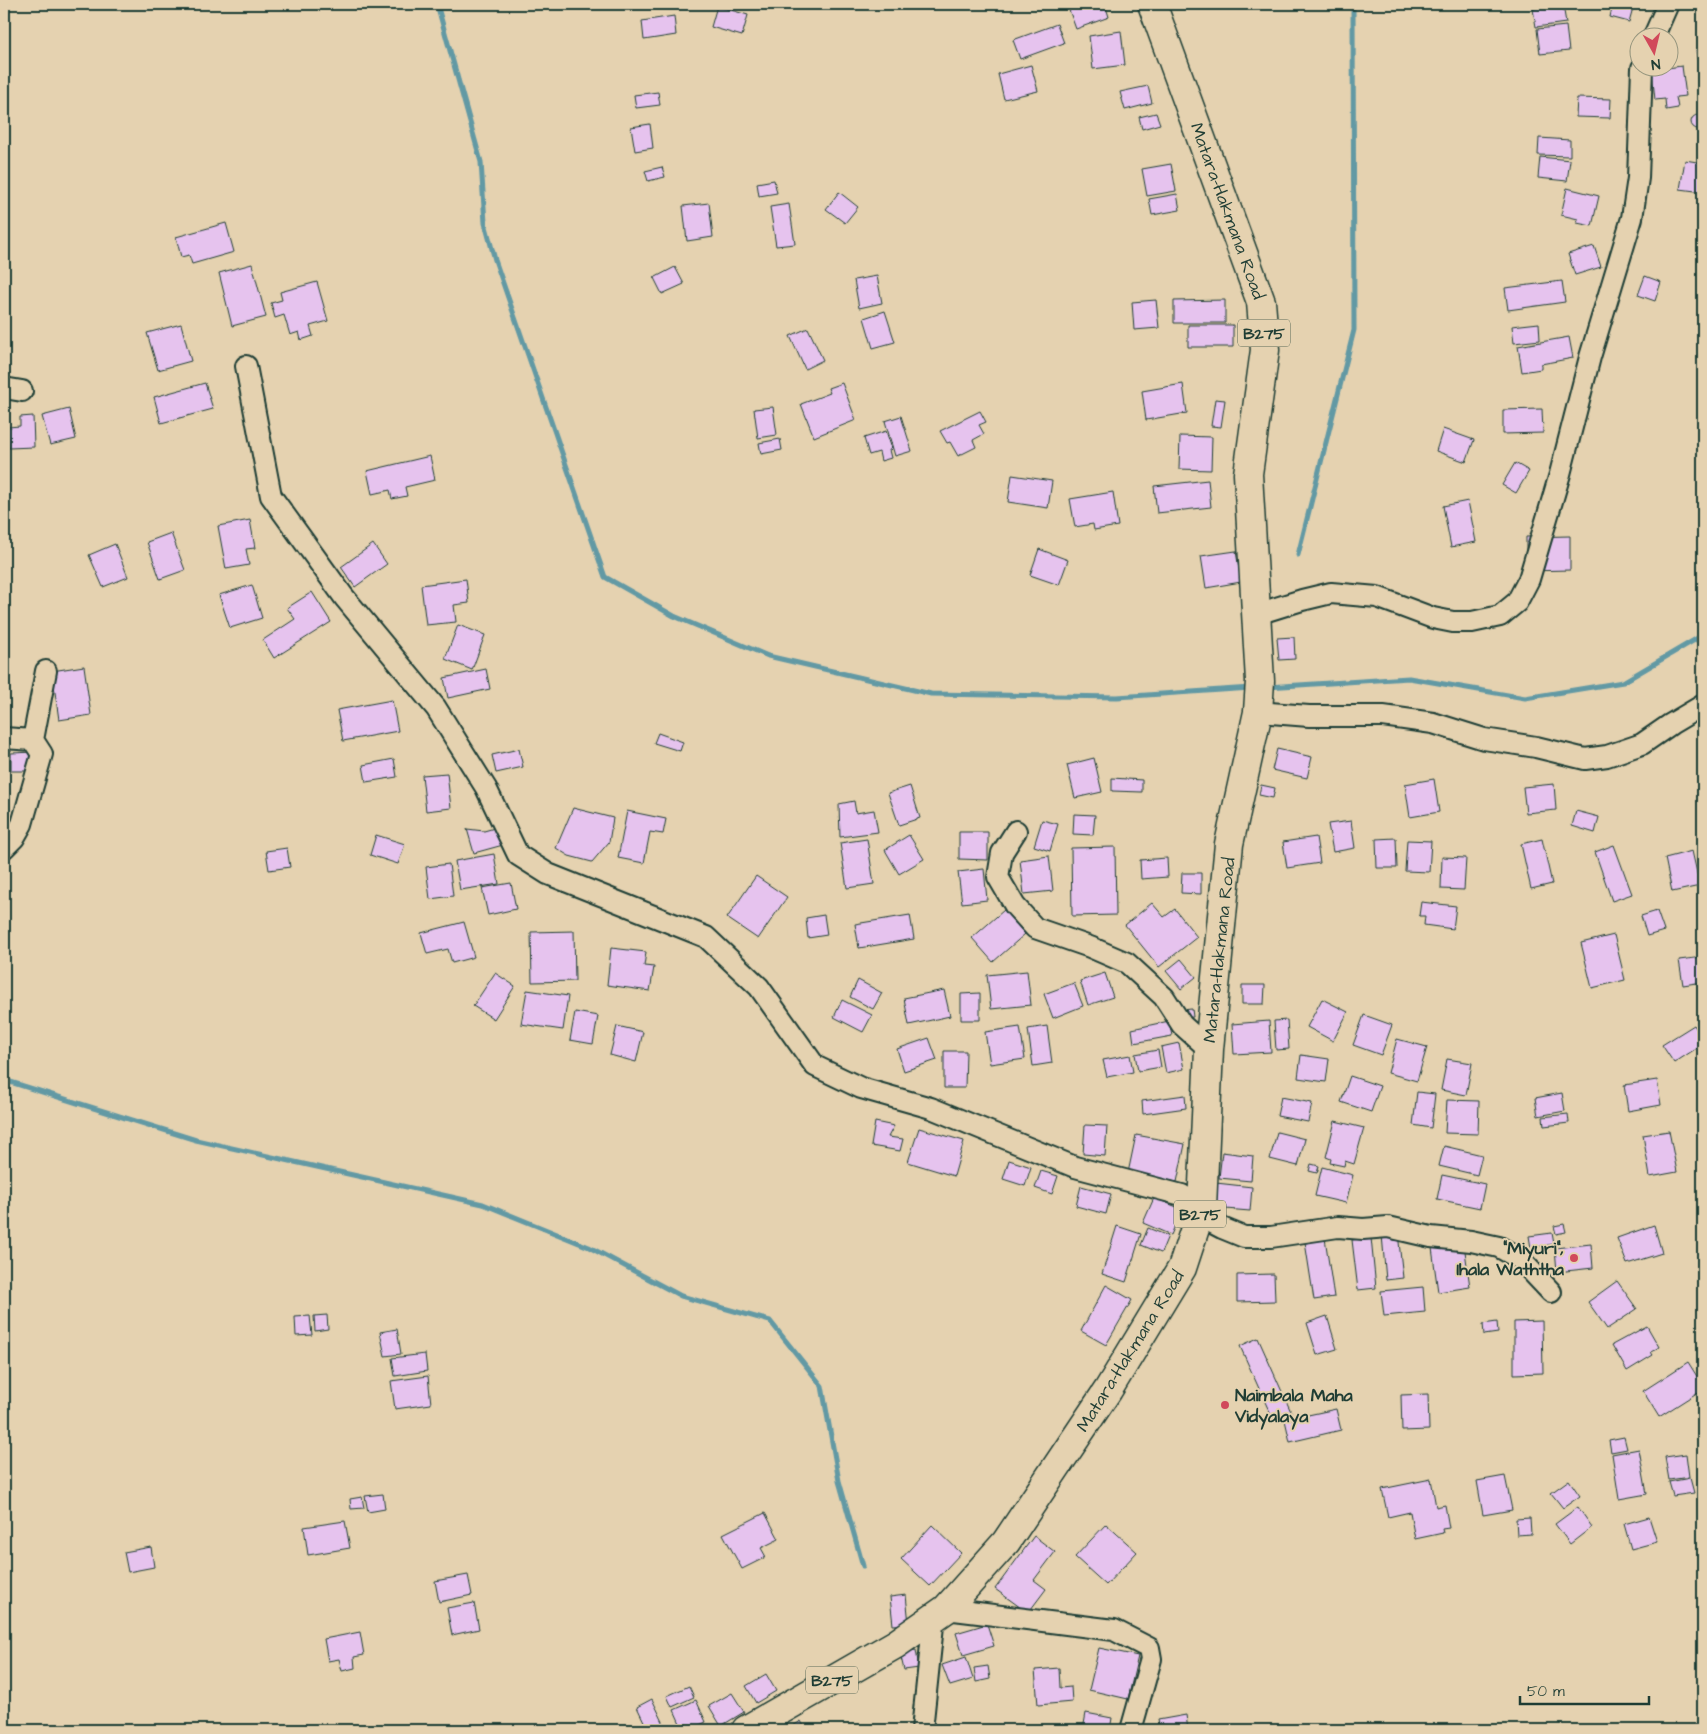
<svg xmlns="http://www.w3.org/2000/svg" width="1707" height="1734" font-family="'Architects Daughter',sans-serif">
	<rect width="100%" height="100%" fill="#e5d2b0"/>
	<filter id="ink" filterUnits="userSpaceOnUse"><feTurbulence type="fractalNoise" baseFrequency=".02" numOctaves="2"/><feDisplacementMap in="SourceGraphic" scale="10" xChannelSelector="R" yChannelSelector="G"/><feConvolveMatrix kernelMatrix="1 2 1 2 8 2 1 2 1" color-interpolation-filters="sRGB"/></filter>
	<g filter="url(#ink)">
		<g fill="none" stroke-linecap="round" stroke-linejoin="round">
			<path stroke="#6299a4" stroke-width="5" d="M437 4 481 162 485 223 495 260 605 577 674 616 768 656 931 694 1117 697 1251 688
				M1298 555 1354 330 1353 4
				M1267 687 1409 678 1525 698 1623 682 1703 635
				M4 1080 196 1140 483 1204 589 1247 681 1296 770 1321 822 1386 839 1481 863 1566"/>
		</g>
		<path fill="#e6c3ee" stroke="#1f3d34" d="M1077 4H1105L1109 17 1076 29 1068 7Z
			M1613 4H1634L1629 22 1610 17Z
			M1563 5 1566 23 1536 27 1533 9Z
			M717 6 748 15 742 36 711 27Z
			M674 16 676 35 644 40 642 21Z
			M1057 24 1064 43 1020 59 1013 40Z
			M1566 26 1569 51 1540 54 1537 29Z
			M1121 31 1125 65 1093 69 1089 36Z
			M1703 49V99L1696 50Z
			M1031 65 1038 91 1004 99 998 74Z
			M1682 66 1686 96 1676 97 1678 108 1666 110 1665 99 1655 100 1652 70Z
			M1148 86 1152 103 1125 110 1120 92Z
			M658 92 660 105 636 108 634 95Z
			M1577 98 1611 99 1610 118 1576 117Z
			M1156 113 1160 124 1142 129 1139 117Z
			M1691 122a7 7 0 1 1 14 0a7 7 0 1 1-14 0Z
			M650 124 653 148 635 151 631 127Z
			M1539 138 1570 140V156L1538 155Z
			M1540 157 1570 160 1567 181 1538 178Z
			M1685 160 1703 163V192L1680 189Z
			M1171 164 1176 191 1147 196 1142 169Z
			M662 167 665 177 648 181 645 171Z
			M774 180 777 193 759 196 757 183Z
			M1567 188 1599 196 1592 226 1577 223 1578 219 1561 215Z
			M839 192 858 207 845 223 826 209Z
			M1177 194 1180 210 1152 215 1149 199Z
			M709 203 713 237 687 241 683 206Z
			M789 204 795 244 776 246 770 207Z
			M226 223 234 252 192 264 189 255 181 257 176 237Z
			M1594 246 1601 267 1575 275 1568 254Z
			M252 264 266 317 232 326 219 273Z
			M675 267 684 284 662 294 654 278Z
			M877 276 882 303 859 308 854 280Z
			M1645 276 1661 282 1655 301 1638 295Z
			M1562 281 1565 302 1508 310 1505 288Z
			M317 282 328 321 310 326 313 336 301 340 299 332 290 335 284 315 275 318 271 303 282 300 280 292Z
			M1156 300 1159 328 1134 330 1132 302Z
			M1225 300V323H1174V301Z
			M885 311 895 342 873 348 864 318Z
			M1539 323 1540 340 1514 343 1512 326Z
			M181 324 191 361 158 370 147 333Z
			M1188 325H1233V347H1188Z
			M808 328 823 360 805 369 790 336Z
			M1569 337 1573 358 1541 364V369L1522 372 1518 346Z
			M205 383 213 409 161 423 154 397Z
			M842 383 856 420 814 437 801 404 830 393 828 388Z
			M1183 384 1187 413 1146 420 1142 391Z
			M1215 399 1225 400 1221 427 1211 426Z
			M773 407 777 435 758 438 754 409Z
			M69 409 76 439 50 445 42 416Z
			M1542 409 1543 433 1503 434V410Z
			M980 411 986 422 979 425 984 434 973 440 976 447 958 456 950 442 947 443 940 431Z
			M33 416 34 447 9 448 8 427 20 426V417Z
			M901 416 912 451 895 456 885 421Z
			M1443 429 1474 440 1466 462 1436 451Z
			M886 431 892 449 889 450 891 458 881 461 879 452 869 455 864 438Z
			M1180 436 1212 437 1211 470 1179 469Z
			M780 439 782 450 761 454 759 443Z
			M430 456 435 480 405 487 407 496 392 499 390 490 372 494 367 471Z
			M1515 463 1529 471 1516 493 1502 485Z
			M1012 475 1052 481 1048 508 1008 502Z
			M1208 480 1211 507 1157 513 1154 486Z
			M1113 492 1118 526 1094 530 1093 524 1075 527 1070 499Z
			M1468 501 1476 542 1451 547 1443 506Z
			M250 520 255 548 246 549 249 565 226 569 218 526Z
			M171 533 185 570 160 579 147 542Z
			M1570 536V570L1526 571V537Z
			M115 544 128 577 103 587 89 555Z
			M373 544 387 564 355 587 341 567Z
			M1039 549 1068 560 1059 585 1030 575Z
			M1236 551 1241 582 1206 588 1201 556Z
			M466 579 469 603 454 605 456 622 426 625 421 585Z
			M252 585 262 618 230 628 219 595Z
			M312 592 331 622 274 658 263 640 295 619 287 608Z
			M458 625 485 635 472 670 445 659Z
			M1294 637 1295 659 1279 660 1277 638Z
			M84 666 91 715 59 720 52 671Z
			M486 669 490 689 448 698 444 678Z
			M392 700 398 731 343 741 337 710Z
			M658 733 683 742 680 751 654 743Z
			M519 749 523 767 496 773 492 755Z
			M1277 749 1312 757 1307 778 1272 770Z
			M36 752V771H11V753Z
			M1094 758 1102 792 1075 798 1067 765Z
			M394 759 397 777 366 782 363 765Z
			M447 773 451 808 426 811 422 775Z
			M1112 778 1142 780V792L1112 791Z
			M1434 779 1439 812 1410 817 1405 784Z
			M1554 784 1556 810 1526 813 1523 787Z
			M1261 785 1275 788 1273 798 1259 795Z
			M910 786 920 818 899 825 888 793Z
			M854 801 856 813 874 810 878 832 840 837 839 804Z
			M573 808 613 818 609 842 592 862 569 856 556 848Z
			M627 811 666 819 663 834 650 832 644 863 618 858Z
			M1576 811 1599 817 1595 833 1572 826Z
			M1074 814 1095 815 1093 835 1073 834Z
			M1042 820 1058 824 1050 851 1034 846Z
			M1351 821 1355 848 1333 852 1328 824Z
			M498 827 503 845 474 853 467 829 484 831Z
			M959 832H988V860L959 859Z
			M376 835 405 844 398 864 370 855Z
			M909 835 924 859 899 874 885 850Z
			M1316 837 1320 863 1287 868 1283 842Z
			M1396 838 1397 868H1377L1376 839Z
			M867 839 874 884 847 888 840 843Z
			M1542 839 1552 884 1531 889 1521 844Z
			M1407 840 1431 841 1429 872 1405 871Z
			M1614 845 1632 894 1612 901 1595 852Z
			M1115 847 1116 915 1072 916 1071 848Z
			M287 848 290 867 269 870 266 851Z
			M1692 851 1700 886 1672 892 1665 858Z
			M494 854 499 884 460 890 455 861Z
			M1049 856 1053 891 1024 894 1020 860Z
			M1442 857 1466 858 1464 890 1441 889Z
			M1167 858 1168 877 1141 879 1140 860Z
			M449 864 453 896 430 899 426 867Z
			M984 869 987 900 962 903 958 872Z
			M1182 873H1201V894L1181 893Z
			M756 876 787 897 758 939 727 918Z
			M511 883 516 909 488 915 482 888Z
			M1421 902 1456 906 1453 929 1424 925 1425 916H1419Z
			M1152 903 1164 917 1175 909 1197 937 1159 967 1125 925Z
			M1004 910 1025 934 993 962 972 938Z
			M1657 911 1664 931 1647 936 1641 916Z
			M824 915 827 935 808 938 806 918Z
			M910 915 914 939 859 948 855 924Z
			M464 922 474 957 452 963 448 949 427 954 421 933Z
			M574 931 575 981 532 982 531 932Z
			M1614 935 1625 980 1592 988 1581 943Z
			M611 948 646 952 644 966 654 967 650 991 607 985Z
			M1703 957V982L1683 985 1679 960Z
			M1181 959 1196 977 1181 989 1166 971Z
			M1027 971 1031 1005 991 1009 987 975Z
			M495 973 515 986 494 1019 473 1006Z
			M1105 973 1113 997 1088 1005 1080 981Z
			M858 980 882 993 873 1009 850 997Z
			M1074 983 1083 1006 1053 1018 1044 994Z
			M1242 985H1265L1264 1004H1242Z
			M527 990 568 996 563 1030 521 1024Z
			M944 990 950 1016 909 1025 904 998Z
			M980 993V1020H961V994Z
			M1322 999 1348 1012 1333 1041 1307 1027Z
			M842 1000 872 1015 863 1032 834 1017Z
			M1192 1009 1193 1017 1182 1018 1181 1010Z
			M575 1012 598 1016 593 1044 570 1040Z
			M1364 1015 1392 1025 1381 1055 1353 1045Z
			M1287 1020 1289 1049 1276 1050 1274 1021Z
			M1169 1021 1172 1036 1134 1043 1132 1029Z
			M1269 1021 1271 1052 1234 1054 1232 1024Z
			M1694 1025 1703 1039V1044L1674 1063 1662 1045Z
			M617 1026 643 1032 636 1062 610 1055Z
			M1047 1026 1052 1063 1033 1066 1028 1029Z
			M1020 1027 1025 1059 990 1064 985 1032Z
			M929 1038 937 1060 904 1071 897 1049Z
			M1397 1039 1427 1047 1417 1081 1388 1073Z
			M1179 1043 1184 1069 1166 1073 1161 1047Z
			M1158 1050 1161 1067 1138 1071 1135 1054Z
			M944 1051H966L965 1088H944Z
			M1130 1055 1133 1072 1107 1077 1103 1060Z
			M1301 1055 1329 1059 1326 1082 1298 1078Z
			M1447 1059 1472 1063 1466 1095 1441 1090Z
			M1350 1076 1380 1086 1371 1112 1341 1102Z
			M1657 1080 1661 1105 1628 1111 1624 1085Z
			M1417 1092 1435 1094 1431 1128 1413 1125Z
			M1562 1093 1565 1111 1538 1116 1535 1098Z
			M1185 1095 1186 1108 1143 1114 1142 1101Z
			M1281 1097 1312 1103 1308 1122 1277 1116Z
			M1447 1100 1479 1101 1478 1134 1445 1133Z
			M1568 1114 1569 1123 1544 1126 1543 1117Z
			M1335 1121 1364 1128 1354 1164 1345 1161 1344 1166 1330 1163 1331 1159 1326 1157Z
			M875 1122 894 1126 888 1137 903 1139 900 1151 871 1146Z
			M1085 1125 1107 1126 1105 1156 1083 1154Z
			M919 1128 964 1141 954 1176 908 1162Z
			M1669 1131 1677 1172 1650 1177 1643 1135Z
			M1277 1132 1305 1139 1298 1166 1270 1159Z
			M1136 1135 1185 1144 1177 1182 1128 1173Z
			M1444 1146 1482 1155 1477 1175 1439 1166Z
			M1222 1152 1253 1156 1251 1181 1219 1178Z
			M1009 1160 1031 1167 1025 1186 1003 1179Z
			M1311 1164 1319 1166 1317 1173 1309 1171Z
			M1322 1167 1353 1175 1346 1203 1315 1196Z
			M1041 1171 1058 1176 1052 1194 1035 1188Z
			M1442 1175 1485 1184 1480 1208 1437 1199Z
			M1216 1183 1252 1187 1250 1211 1213 1208Z
			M1081 1186 1111 1194 1106 1214 1076 1206Z
			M1154 1198 1182 1209 1171 1235 1143 1223Z
			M1564 1224 1566 1232 1556 1234 1554 1226Z
			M1654 1225 1662 1253 1627 1264 1617 1238Z
			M1117 1226 1141 1234 1126 1282 1102 1274Z
			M1148 1228 1168 1236 1161 1253 1141 1245Z
			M1398 1233 1403 1278 1386 1280 1382 1235Z
			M1552 1233 1554 1244 1531 1248 1529 1236Z
			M1325 1238 1334 1297 1314 1300 1305 1242Z
			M1371 1238 1376 1288 1358 1290 1352 1240Z
			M1464 1244 1470 1287 1438 1292 1432 1248Z
			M1591 1244 1593 1268 1557 1272 1555 1248Z
			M1274 1274 1275 1301 1237 1302V1275Z
			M1617 1281 1637 1309 1607 1329 1588 1302Z
			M1106 1285 1132 1300 1106 1345 1081 1331Z
			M1423 1287 1425 1312 1384 1316 1381 1291Z
			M327 1315 328 1329 315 1331 314 1316Z
			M310 1316 312 1335 296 1336 295 1317Z
			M1327 1316 1337 1349 1317 1355 1307 1323Z
			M1542 1321 1543 1373 1514 1374V1322Z
			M1497 1322 1498 1333 1484 1335 1483 1324Z
			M1647 1326 1659 1347 1651 1352 1653 1355 1627 1371 1612 1345Z
			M397 1329 401 1354 385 1356 380 1332Z
			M1258 1338 1292 1414 1274 1422 1240 1346Z
			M425 1354 427 1371 395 1376 392 1358Z
			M1688 1362 1703 1386V1389L1659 1417 1643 1391Z
			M428 1376 431 1404 395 1409 391 1381Z
			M1428 1394 1429 1430 1402 1431 1401 1395Z
			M1336 1409 1341 1430 1290 1442 1285 1420Z
			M1624 1437 1627 1449 1611 1452 1609 1440Z
			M1639 1449 1647 1494 1619 1499 1612 1454Z
			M1686 1454 1689 1477 1669 1480 1665 1457Z
			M1505 1476 1512 1510 1483 1515 1477 1481Z
			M1690 1478 1694 1493 1673 1496 1669 1482Z
			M1431 1479 1436 1507 1445 1505 1449 1528 1442 1529 1443 1533 1415 1539 1410 1512 1388 1517 1382 1489Z
			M1569 1480 1580 1496 1563 1508 1551 1493Z
			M383 1494 385 1509 368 1512 365 1496Z
			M362 1497 364 1508 351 1509 350 1499Z
			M1578 1507 1592 1527 1570 1544 1555 1524Z
			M765 1513 779 1539 761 1548 766 1557 742 1569 723 1534Z
			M1649 1517 1657 1542 1631 1549 1624 1524Z
			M1530 1518 1531 1534 1517 1535 1516 1519Z
			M345 1521 350 1548 308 1555 304 1527Z
			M1106 1524 1137 1552 1106 1585 1075 1557Z
			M932 1525 961 1553 930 1586 901 1559Z
			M1034 1536 1055 1552 1034 1580 1046 1589 1028 1613 995 1589Z
			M151 1547 154 1567 128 1572 124 1552Z
			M468 1575 472 1595 439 1602 435 1581Z
			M906 1595 909 1624 893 1625 890 1597Z
			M474 1603 479 1629 452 1635 447 1608Z
			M987 1624 994 1646 963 1655 956 1633Z
			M360 1632 364 1655 354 1657 355 1668 342 1671 339 1659 328 1661 324 1639Z
			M1099 1648 1138 1656 1128 1699 1089 1690Z
			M916 1650 919 1668 904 1670 900 1653Z
			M966 1657 973 1679 950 1686 942 1665Z
			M988 1666 990 1679 976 1682 974 1668Z
			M1059 1668 1060 1688 1071 1687 1072 1702 1038 1705 1035 1670Z
			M766 1674 776 1691 756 1703 746 1686Z
			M689 1686 694 1697 672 1707 667 1696Z
			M732 1693 744 1712 721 1726 709 1706Z
			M652 1699 666 1728 662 1730H648L637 1707Z
			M696 1700 706 1722 688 1730H683L674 1710Z
			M1086 1713 1112 1718 1110 1730H1083Z
			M1186 1715 1188 1730H1160L1158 1720Z
			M801 1721 806 1730H786Z
			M704 1725 706 1730H691Z"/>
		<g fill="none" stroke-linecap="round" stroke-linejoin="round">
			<defs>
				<path id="street" d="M1653 38 1668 4
					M246 366 271 496 344 597 436 708 486 788 518 855 548 874 706 937 759 987 815 1066 861 1088 931 1108 1075 1167 1182 1195 1202 1207
					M4 388 22 391
					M1257 614 1302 600 1331 593 1377 597 1433 618 1453 622H1472L1500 616 1517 602 1529 579 1560 474 1590 357 1632 218 1638 178 1642 68
					M1258 712 1309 716H1383L1433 723 1484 739 1536 747 1585 759 1607 756 1642 744 1671 724 1703 705
					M4 738 33 740 46 671
					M1016 831 1002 853 998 877 1015 906 1035 928 1090 947 1127 963 1164 997 1182 1025 1209 1049
					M4 848 14 838 22 824 42 754 33 740
					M1199 1216 1222 1228 1244 1237H1271L1338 1227 1363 1229 1388 1227 1431 1237 1471 1241 1499 1247 1520 1259 1551 1292
					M946 1609 1114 1630 1149 1648 1151 1659 1131 1730
					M922 1730 934 1616"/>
				<path id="primary" d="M746 1730 896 1644 946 1609 1006 1542 1108 1390 1182 1268 1202 1207 1209 1049 1229 844 1258 712 1260 681 1248 474 1265 350 1261 302 1152 4"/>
			</defs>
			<use href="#street" stroke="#1f3d34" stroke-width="24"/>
			<use href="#primary" stroke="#1f3d34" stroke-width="31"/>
			<use href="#street" stroke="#e5d2b0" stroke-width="20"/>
			<use href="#primary" stroke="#e5d2b0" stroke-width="28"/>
		</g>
	</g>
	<g fill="#d1495b" stroke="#e5d2b0" stroke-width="2">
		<circle cx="1574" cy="1258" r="5"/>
		<circle cx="1225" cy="1405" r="5"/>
	</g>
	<g text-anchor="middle" stroke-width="4" stroke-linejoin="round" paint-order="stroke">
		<g fill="#e5d2b0" stroke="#5a6a59" stroke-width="1">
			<rect x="1238" y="319.5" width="52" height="27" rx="4"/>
			<rect x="1174" y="1200.5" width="52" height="27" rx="4"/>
			<rect x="806" y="1666.5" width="52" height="27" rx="4"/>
		</g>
		<g font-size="16" font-weight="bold" fill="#1f3d34">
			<text x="1264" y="339">B275</text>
			<text x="1200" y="1220">B275</text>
			<text x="832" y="1686">B275</text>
		</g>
		<g font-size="18" fill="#1f3d34" stroke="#e5d2b0">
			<text transform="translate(1228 211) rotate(70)" y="6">Matara-Hakmana Road</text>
			<text transform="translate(1219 950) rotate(-84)" y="6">Matara-Hakmana Road</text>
			<text transform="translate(1130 1351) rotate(-58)" y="6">Matara-Hakmana Road</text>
		</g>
		<g font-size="18" font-weight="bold" fill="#1f3d34" stroke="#e5d2b0" text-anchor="end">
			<text x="1564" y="1254">"Miyuri",<tspan x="1564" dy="21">Ihala Waththa</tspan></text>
			<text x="1235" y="1401" text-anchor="start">Naimbala Maha<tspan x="1235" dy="21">Vidyalaya</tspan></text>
		</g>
	</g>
	<rect width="1707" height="1734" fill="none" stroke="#e5d2b0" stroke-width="20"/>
	<rect x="10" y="10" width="1687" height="1714" fill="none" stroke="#1f3d34" stroke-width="2" filter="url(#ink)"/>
	<g transform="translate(1654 52) rotate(172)"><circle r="24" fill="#e5d2b0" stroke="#96967e"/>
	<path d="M0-4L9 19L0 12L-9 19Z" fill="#d1495b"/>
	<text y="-8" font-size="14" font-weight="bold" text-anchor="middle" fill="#1f3d34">N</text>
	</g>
	<path d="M1520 1696v8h129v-8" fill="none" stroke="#1f3d34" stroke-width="2.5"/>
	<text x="1527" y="1696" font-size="15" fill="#1f3d34" stroke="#e5d2b0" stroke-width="4" paint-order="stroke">50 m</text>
</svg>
